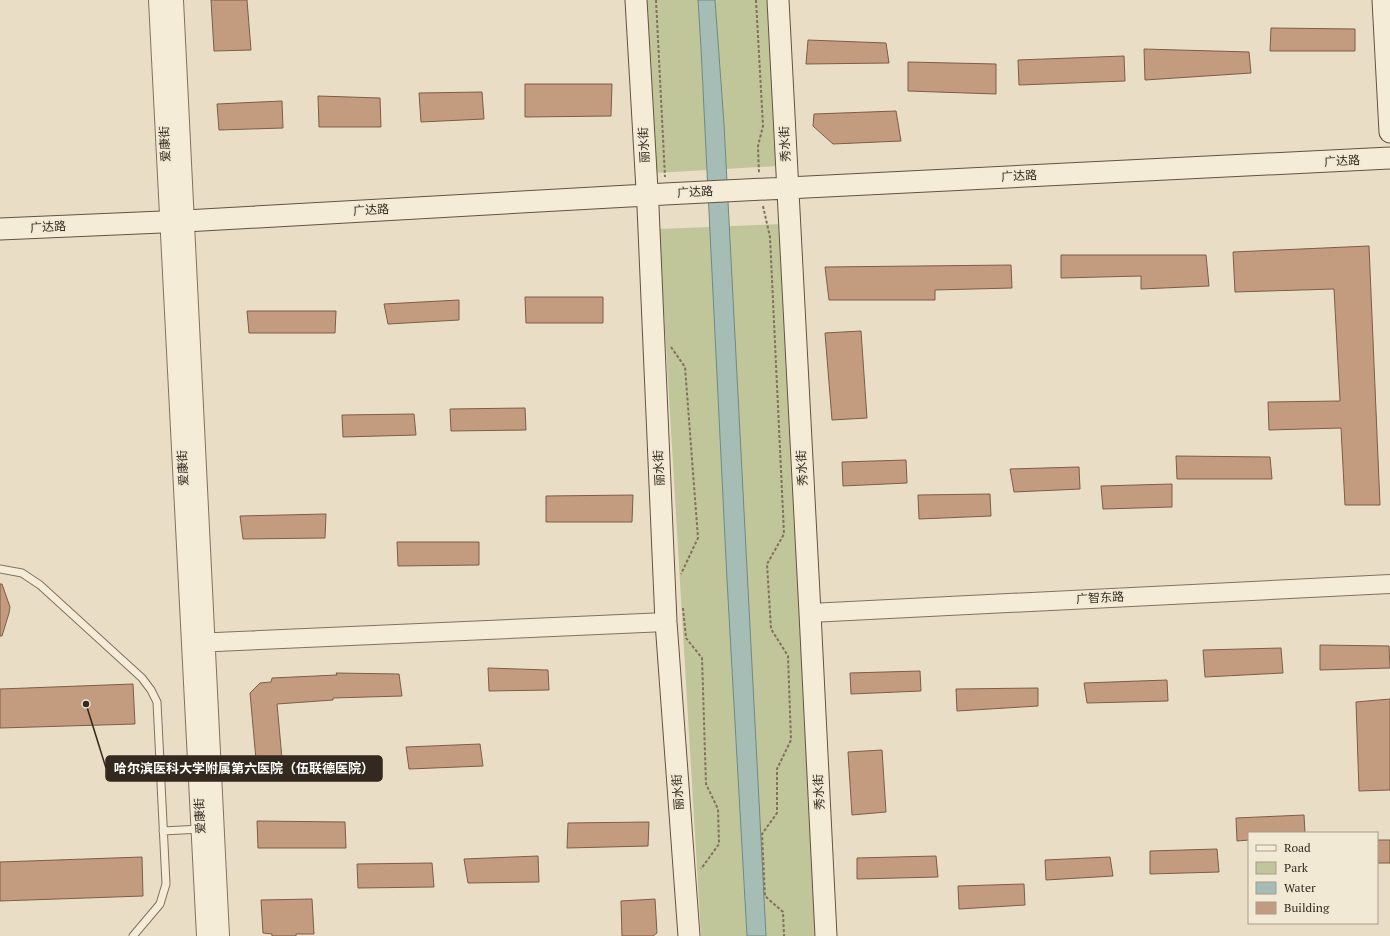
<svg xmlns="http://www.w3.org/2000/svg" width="1390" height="936" font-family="'PT Serif','Noto Sans SC',serif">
	<rect width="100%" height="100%" fill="#e9dec5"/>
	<path fill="#c1c69a" d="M646 0H768L778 166 655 173Z
		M782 224 815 936H701L659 229Z"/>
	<path fill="#a6bdb6" stroke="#6e8a83" d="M698 0H715L724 124 766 936H747L727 580 701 48Z"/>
	<path fill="#c39b7f" stroke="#7e5c46" d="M211 0H247L251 50 214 51Z
		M1271 28 1355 29V51H1270Z
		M808 40 886 43 889 63 806 64Z
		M1144 49 1249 52 1251 73 1145 80Z
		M1124 56 1125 81 1019 85 1018 60Z
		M908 62 996 64V94L908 91Z
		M525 84H612L611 116 525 117Z
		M482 92 484 119 421 122 419 93Z
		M318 96 380 98 381 127H319Z
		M282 101 283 128 219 130 217 104Z
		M896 111 901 141 833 144 813 126 814 114Z
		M1369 246 1380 505H1345L1341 428 1269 430 1268 402 1340 401 1334 289 1235 292 1233 252Z
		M1061 255H1206L1209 286 1141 289V276L1061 278Z
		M1011 265 1012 288 935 290V300H829L825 267Z
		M525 297H603V323H526Z
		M459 300V320L388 324 384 304Z
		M247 311H336L335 333H249Z
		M861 331 867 418 832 420 825 333Z
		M525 408 526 430 451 431 450 409Z
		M414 414 416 435 343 437 342 415Z
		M1176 456 1270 457 1272 479H1177Z
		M906 460 907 483 843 486 842 462Z
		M1079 467 1080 489 1014 492 1010 469Z
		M1172 484V507L1103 509 1101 486Z
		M990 494 991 516 919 519 918 495Z
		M633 495 632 522H546V496Z
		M326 514 325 538 243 539 240 516Z
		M397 542H479V565L398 566Z
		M0 584H2L10 607 9 613 2 636H0Z
		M1320 645 1389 646 1390 668 1320 670Z
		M1281 648 1283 673 1205 677 1203 650Z
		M488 668 548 670 549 690 489 691Z
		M920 671 921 691 851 694 850 673Z
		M336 673 399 674 402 696 333 698V700L277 704 283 769 257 771 250 693 260 683 271 682 272 678 337 675Z
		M1167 680 1168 701 1087 703 1084 683Z
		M133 684 135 724 0 728V689Z
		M1038 688V706L957 711 956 689Z
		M1390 699V790L1359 791 1356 702Z
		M480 744 483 766 409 769 406 747Z
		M882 750 886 812 852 815 848 752Z
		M1304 815 1305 833H1249V840L1237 841 1236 818Z
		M257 821 345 822 346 848H258Z
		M649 822 648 846 567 848 568 823Z
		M1377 840H1390V863H1377Z
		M1217 849 1219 872 1150 874V851Z
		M538 856 539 882 468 883 464 859Z
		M936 856 938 877 857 879V858Z
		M142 857 143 896 0 901V862Z
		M1110 857 1113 876 1046 880 1045 860Z
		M432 863 434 887 358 888 357 864Z
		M1024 884 1025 905 959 909 958 886Z
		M312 899 314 934H296V936H272V934L263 933 261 900Z
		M655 899 657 933 653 936H622L621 901Z"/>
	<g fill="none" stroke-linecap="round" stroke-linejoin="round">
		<defs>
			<path id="service" d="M0 569 22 573 40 585 142 678 151 690 157 702 166 884 160 904 133 936
				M160 761 196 760
				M163 831 201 829"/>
			<path id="tertiary" d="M158 0 206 936
				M174 0 220 936
				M810 613 1390 584
				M193 643 666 622"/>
			<path id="secondary" d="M636 0 648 207 666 622 689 936
				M778 0 810 613 826 936
				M1383 0 1390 132
				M0 229 185 221 665 194 1390 158"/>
		</defs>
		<use href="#service" stroke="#82705d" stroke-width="9"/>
		<use href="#tertiary" stroke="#82705d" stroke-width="20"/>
		<use href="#secondary" stroke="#645240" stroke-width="23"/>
		<path stroke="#82705d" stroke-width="2" stroke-dasharray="3 2" stroke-linecap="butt" d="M656 0 665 177
			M756 0 763 126 758 146 759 174
			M763 206 770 237 784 534 767 564 771 629 788 656 791 740 777 769V813L762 834 765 896 783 912 784 936
			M671 347 685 367 698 538 681 574
			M683 608 686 638 702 658 706 784 718 809 719 844 701 869"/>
		<use href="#service" stroke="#f5ecd7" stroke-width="7"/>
		<use href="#tertiary" stroke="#f5ecd7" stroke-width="18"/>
		<use href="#secondary" stroke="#f5ecd7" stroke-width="21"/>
	</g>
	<g text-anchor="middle" stroke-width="4" stroke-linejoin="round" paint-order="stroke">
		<g font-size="12" fill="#34291f" stroke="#f1e9d4">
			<text transform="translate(165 144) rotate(-93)" y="4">爱康街</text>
			<text transform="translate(785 144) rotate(-93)" y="4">秀水街</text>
			<text transform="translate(644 145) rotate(-93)" y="4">丽水街</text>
			<text transform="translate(1342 161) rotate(-3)" y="4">广达路</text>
			<text transform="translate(1019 176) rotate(-3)" y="4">广达路</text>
			<text transform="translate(695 192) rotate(-3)" y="4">广达路</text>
			<text transform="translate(371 210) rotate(-3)" y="4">广达路</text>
			<text transform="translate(48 227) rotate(-3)" y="4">广达路</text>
			<text transform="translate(183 468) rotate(-93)" y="4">爱康街</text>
			<text transform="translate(659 468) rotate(-93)" y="4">丽水街</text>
			<text transform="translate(802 468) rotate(-93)" y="4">秀水街</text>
			<text transform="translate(1100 598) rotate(-3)" y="4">广智东路</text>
			<text transform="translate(678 792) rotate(-94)" y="4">丽水街</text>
			<text transform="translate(819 792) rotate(-93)" y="4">秀水街</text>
			<text transform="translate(200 816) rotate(-93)" y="4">爱康街</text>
		</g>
	</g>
	<path fill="none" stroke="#34291f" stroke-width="1.5" d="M86 704L106 768"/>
	<circle fill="#34291f" stroke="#f1e9d4" stroke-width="1.5" cx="86" cy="704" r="4"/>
	<rect fill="#34291f" stroke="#34291f" stroke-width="1.5" x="106" y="756" width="276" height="25" rx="4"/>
	<g font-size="13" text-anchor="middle" font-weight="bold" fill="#fff">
		<text x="244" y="773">哈尔滨医科大学附属第六医院（伍联德医院）</text>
	</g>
	<rect x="1248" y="832" width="130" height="92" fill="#f1e9d4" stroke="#a59c8c"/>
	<rect x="1256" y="845" width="20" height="6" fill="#f5ecd7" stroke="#a59c8c"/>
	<text x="1284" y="852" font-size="12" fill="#34291f">Road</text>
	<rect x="1256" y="862" width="20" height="12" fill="#c1c69a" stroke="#a59c8c"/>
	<text x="1284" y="872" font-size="12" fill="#34291f">Park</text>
	<rect x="1256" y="882" width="20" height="12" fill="#a6bdb6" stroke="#a59c8c"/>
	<text x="1284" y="892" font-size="12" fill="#34291f">Water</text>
	<rect x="1256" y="902" width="20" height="12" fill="#c39b7f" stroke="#a59c8c"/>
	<text x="1284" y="912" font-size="12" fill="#34291f">Building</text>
</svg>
